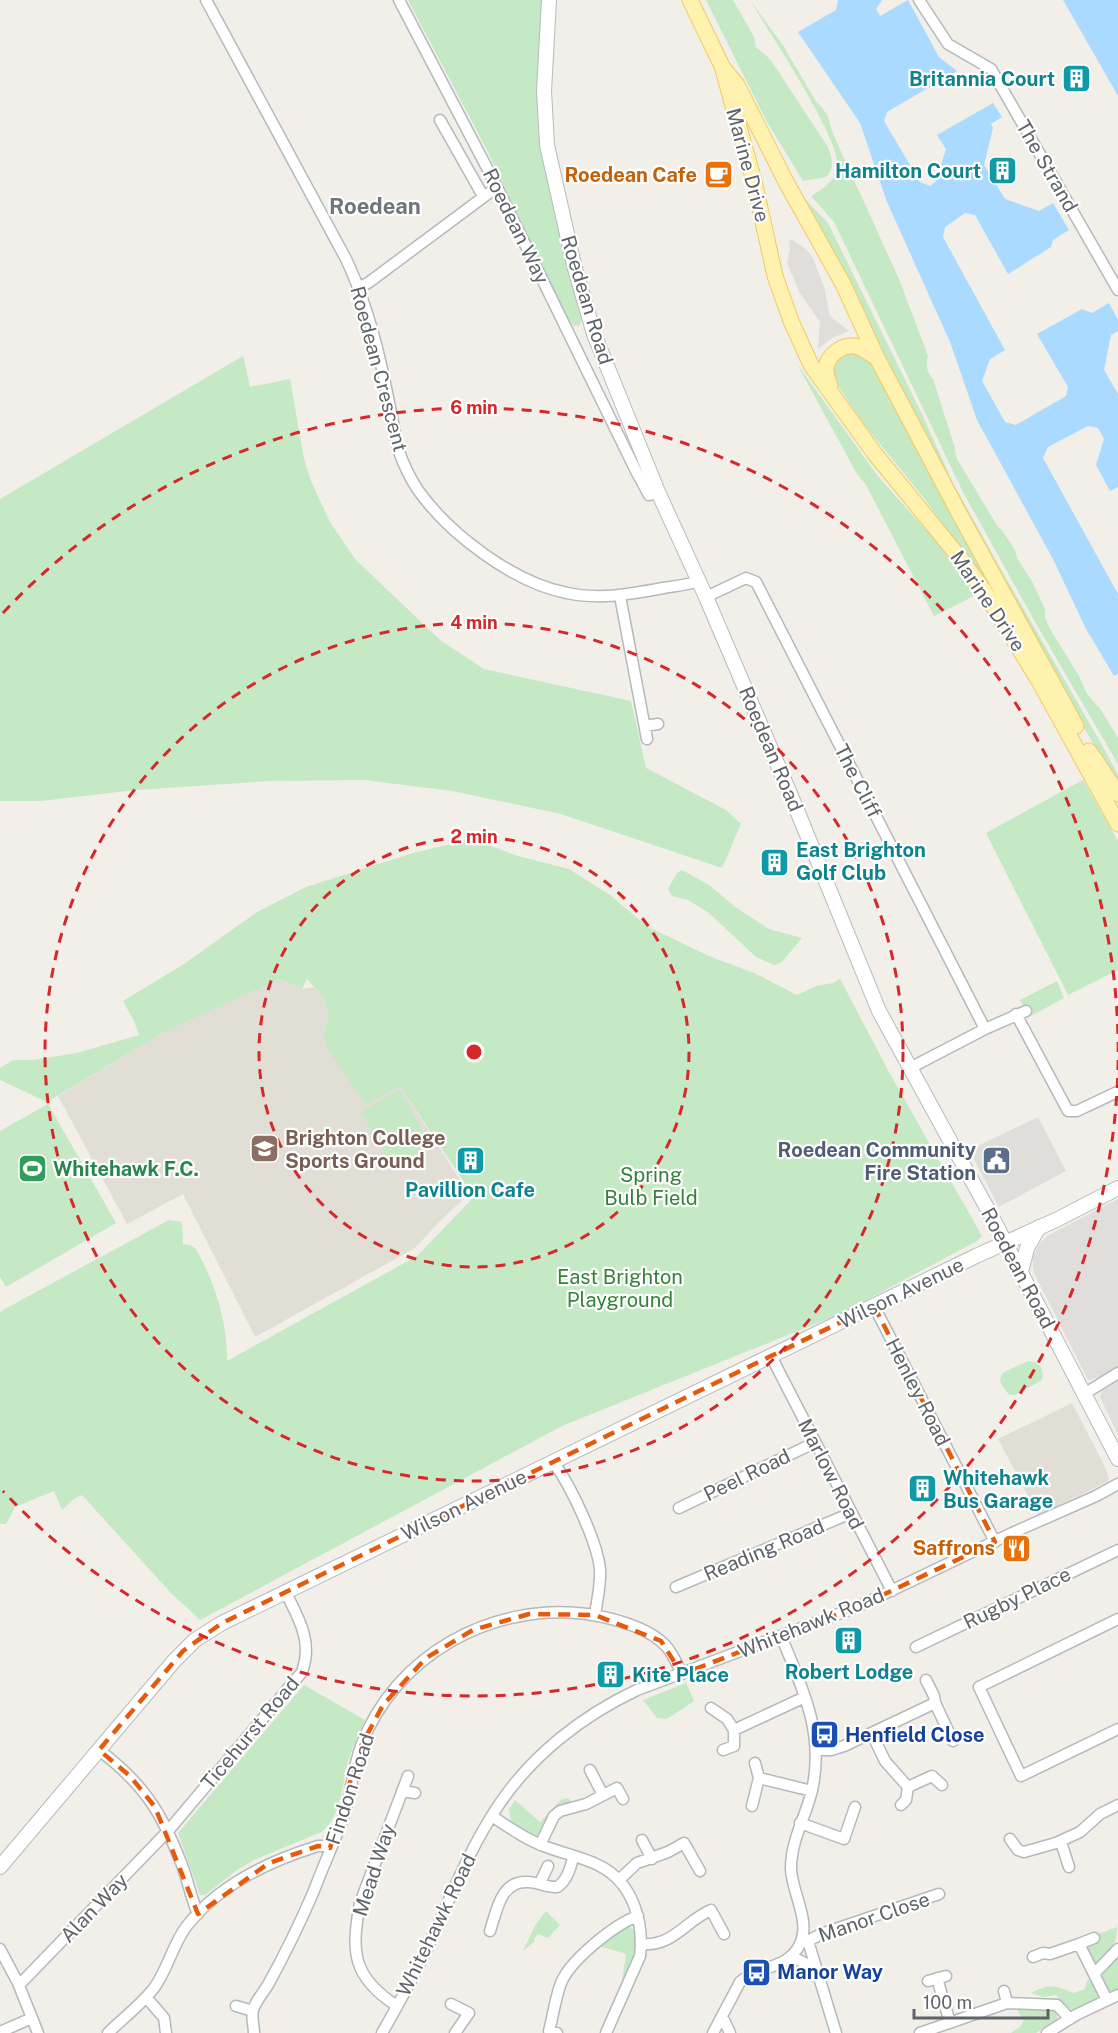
<svg xmlns="http://www.w3.org/2000/svg" width="1118" height="2033" font-family="'Public Sans',sans-serif">
	<rect width="100%" height="100%" fill="#f1efe8"/>
	<path fill="#e0deda" d="M792 240 806 249 813 258 824 287 830 316 849 331 832 338 818 349 820 322 800 293 787 263 790 249 789 241Z
		M1038 1117 1066 1171 999 1207 969 1150Z
		M1118 1199V1368L1104 1376 1088 1380 1034 1273 1032 1258 1040 1243 1047 1236Z
		M1118 1381V1435L1100 1397 1102 1391Z"/>
	<path fill="#e1ded6" d="M280 979 302 989 314 987 324 998 329 1018 324 1032 366 1105 400 1086 469 1194 438 1223 415 1248 255 1337 183 1194 127 1224 58 1096 164 1032Z
		M1072 1403 1106 1469 1109 1479 1107 1482 1038 1515 998 1439Z"/>
	<path fill="#c5e8c5" d="M408 0H545L539 106 583 315 580 325 574 326 567 319 488 152Z
		M706 0H733L754 37 756 47 770 59 828 147C832 158 835 168 826 177L803 181 767 122Z
		M750 0 784 47 815 100 827 114 833 134 899 279 928 356C926 365 926 372 933 379L954 445 957 459 998 527 1002 530 1015 550 1017 558 1033 583 1045 609V618L1050 629 1079 676 1087 694 1101 710 1118 738V764L1034 620 963 492 834 222 811 196C821 190 834 182 837 170 845 143 767 30 750 0Z
		M805 199 828 223 921 412 953 483 1007 580 1102 745 1118 775V787L1002 584 803 201Z
		M854 350 869 359 988 579 985 581 923 497 863 423 833 378 832 373 837 357Z
		M243 356 250 387 290 379 304 459 311 481 330 522 355 559 440 640 484 669 631 701 646 768 726 810 741 824 722 868 561 814 452 791 364 780 270 781 135 790 41 801H0V499Z
		M797 364 877 475 956 564 976 595 934 616 866 485 857 474Z
		M1083 780 1118 841V970L1068 995 986 833Z
		M471 839 518 856 569 869 610 895 648 927 709 956 754 973 797 995 817 986 833 983 840 979 889 1072 982 1236 977 1241 840 1314 562 1426 200 1620 170 1592 82 1495 74 1499 62 1510 54 1491 15 1507 6 1524H0V1313L3 1310 169 1220 182 1222 183 1244 190 1245 196 1249C216 1285 227 1321 227 1361L417 1256 474 1197 400 1086 366 1105 325 1045 324 1032 329 1018 324 998 307 979 302 989 280 979 164 1032 47 1102 0 1080V1068L13 1060H34L77 1053 139 1035 134 1021 123 1001 184 964 257 912 306 887 410 854Z
		M682 870 709 885 734 906 769 929 802 938 782 962 774 965 756 957 709 913 688 900 672 896 668 889 677 873Z
		M1057 981 1064 998 1029 1017 1020 1000Z
		M399 1090 431 1145 393 1167 361 1112Z
		M48 1104 116 1223 6 1287 0 1277V1131Z
		M1028 1361C1039 1361 1045 1369 1042 1380L1015 1395H1009L1000 1382 1001 1376 1004 1372Z
		M686 1683 694 1701 667 1719 657 1718 643 1700Z
		M304 1685 365 1720C359 1733 353 1746 349 1759 341 1783 343 1817 321 1832L254 1860 237 1870 205 1895H200L178 1833Z
		M568 1798 573 1803 535 1838 512 1826 509 1809 515 1800 540 1822 561 1800Z
		M546 1911 560 1925 548 1938 538 1934 534 1939 535 1941 523 1951 536 1924Z
		M626 1927H630L636 1932C636 1953 630 1968 621 1987L626 1954 600 1946Z
		M1117 1927C1118 1945 1108 1955 1096 1968L1085 1946 1096 1935Z
		M1118 1954V1989L1110 1993 1106 1992 1099 1975Z
		M1094 1977 1100 1997 1073 2010 1065 2006 1056 1995 1043 1997 1031 1993C1051 1983 1054 1986 1074 1993L1085 1989 1087 1981Z
		M1054 2008 1058 2018 1036 2033H1011L1020 2027 1024 2020 1017 2010Z"/>
	<path fill="#aadaff" d="M838 0H882L876 9 880 16 908 0 939 57 957 71 887 112 884 121 920 182 930 186 936 181 946 149 937 135 993 103 1002 117 991 124 993 128 984 165 1005 199 1039 211 1053 203 1069 230 1053 240 1051 247 1008 274 975 215 965 213 945 227 943 237 1005 350 990 359 982 381 1005 422 1016 425 1066 396 1068 387 1037 334 1082 309 1092 313 1109 303 1118 320V331L1111 335 1104 370 1118 394V487L1110 491 1096 465 1104 439 1098 428 1088 426 1048 447 1043 458 1118 594V674L1114 676 1085 627 1054 561 977 420 950 342 887 202 860 123 798 32 836 10Z
		M1063 0H1118V96Z"/>
	<g fill="none" stroke-linecap="round" stroke-linejoin="round">
		<defs>
			<path id="street" d="M206 0 346 259C374 318 386 385 398 449 403 463 409 477 418 490 449 534 514 583 567 593 600 600 631 594 663 588 675 586 688 585 699 581
				M399 0 497 187 637 473 649 495 658 492
				M919 0 948 44 991 69 1118 290
				M440 120 483 196
				M359 287 368 283 497 187
				M620 596 647 739
				M706 597 746 578 756 582 985 1029
				M645 726 658 724
				M1016 1014 1068 1111H1077L1117 1092
				M910 1068 985 1029 1026 1011
				M874 1306 995 1542
				M771 1356 892 1591
				M1084 1394 1118 1373
				M553 1462C570 1484 597 1541 600 1569 601 1585 597 1600 595 1615
				M679 1508 814 1443
				M676 1587 851 1513
				M1118 1619 979 1687 1021 1776 1118 1729
				M916 1647 1118 1550
				M926 1680 934 1696 935 1703 953 1741
				M711 1708 727 1719 734 1730
				M872 1734 885 1761 908 1787 932 1776 942 1785
				M99 1750C144 1784 162 1813 182 1865 188 1881 191 1898 198 1914
				M723 1750 734 1746V1730L805 1697
				M817 1750H831L844 1746 935 1703
				M755 1763 759 1778
				M590 1770 603 1795
				M402 1791 415 1793
				M901 1805 906 1800 908 1787
				M752 1806 759 1778 812 1791
				M492 1816C507 1826 522 1837 539 1844 559 1853 581 1856 600 1866 633 1883 644 1922 640 1956L606 2033
				M800 1823 844 1839 855 1807
				M1010 1839 1018 1850 1024 1852 1056 1843 1080 1832 1100 1814 1118 1805
				M642 1840 652 1859
				M1061 1842 1069 1867
				M540 1845 554 1816 560 1811 586 1804 617 1788 623 1799
				M619 1880 637 1863 668 1852 684 1843 700 1871
				M540 1883 548 1866
				M490 1931C497 1910 501 1880 528 1882 538 1882 547 1888 557 1887 567 1881 571 1867 573 1857
				M803 1939 808 1941 836 2033
				M808 1941 821 1934 939 1894
				M641 1944C673 1947 685 1921 711 1910L724 1934
				M1079 1944 1094 1938
				M0 1949 18 1983 38 2033
				M792 1956C801 1963 808 1962 817 1972
				M1033 1957 1043 1953 1050 1954 1079 1944 1107 2000
				M1094 1974 1118 1949
				M937 1978 950 2023
				M928 1981 946 1976
				M18 1983 23 1981 168 1831 302 1672C313 1642 299 1619 286 1593
				M1004 1991 1007 2003
				M146 1997 164 2018 166 2033
				M451 2004 469 2013 455 2033
				M236 2006 253 2011
				M397 2006C352 1977 351 1952 360 1903L408 1776
				M722 2016 730 2033
				M0 2032 32 2018
				M108 2033C123 2018 141 2005 154 1988 168 1969 172 1946 186 1927 218 1885 269 1861 318 1846H326L330 1848
				M254 2033C254 2026 251 2017 253 2010 256 2000 264 1992 269 1983 285 1954 300 1923 313 1893 322 1869 333 1845 342 1821 351 1797 352 1771 361 1746 395 1655 492 1602 587 1614 612 1618 648 1627 666 1646 673 1654 677 1664 682 1674
				M382 2033C399 2003 417 1972 431 1940 452 1894 470 1848 498 1806 532 1755 582 1716 637 1690L857 1607 1012 1533 1096 1496 1118 1484
				M557 2033 549 2031C553 2016 555 2000 560 1986 567 1962 615 1924 638 1916
				M713 2033 740 1982C758 1965 788 1970 800 1944 811 1921 792 1893 791 1869 791 1839 806 1817 812 1790 825 1733 802 1687 781 1636
				M920 2033 1007 2003 1057 2005 1070 2019
				M1047 2033 1076 2015 1118 1995"/>
			<path id="secondary" d="M549 0 544 91 547 145 574 265 594 334 658 492 706 597 794 803 879 1011 993 1219 1118 1459
				M1021 1272 1027 1248 1039 1227
				M0 1867 174 1661 195 1640 222 1623 976 1256 1056 1220 1118 1188"/>
			<path id="primary" d="M690 0 722 66 754 181 775 276 791 321 811 365 875 454 960 558 984 591 1039 681 1118 824
				M723 68 737 85 786 182 843 284 877 358 959 513 1076 726
				M830 386C828 380 825 374 826 367 828 355 843 344 855 346 863 348 870 353 877 358
				M1089 751 1118 794"/>
		</defs>
		<use href="#street" stroke="#b5b8bc" stroke-width="13"/>
		<use href="#secondary" stroke="#b6babf" stroke-width="16"/>
		<use href="#primary" stroke="#f2c960" stroke-width="17"/>
		<use href="#street" stroke="#fff" stroke-width="10"/>
		<use href="#secondary" stroke="#fff" stroke-width="14"/>
		<use href="#primary" stroke="#fff2af" stroke-width="15"/>
	</g>
	<path fill="none" stroke="#e8590c" stroke-width="4.5" stroke-dasharray="12 8" stroke-linejoin="round" d="M874 1306 995 1542 857 1607 682 1674 661 1641 595 1615 529 1614 473 1630 426 1658 383 1705 361 1746 330 1848 318 1846 269 1863 198 1914 155 1807 130 1776 99 1750 183 1651 222 1623Z"/>
	<g fill="none" stroke="#d62828" stroke-width="3" stroke-dasharray="10 8">
		<circle cx="474" cy="1052" r="215"/>
		<circle cx="474" cy="1052" r="429"/>
		<path d="M3 613A644 644 0 1 1 3 1491"/>
	</g>
	<defs>
		<symbol id="building-square" viewBox="-11 -11 22 22"><rect x="-9" y="-9" width="18" height="18" rx="4" fill="#0f9aa8" stroke="#fff"/><path d="M-4-6H4V6H1V3H-1V6H-4ZM-2.5-4.3h1.7v1.8h-1.7ZM.8-4.3h1.7v1.8H.8ZM-2.5-1h1.7V.8h-1.7ZM.8-1h1.7V.8H.8Z" fill="#fff"/></symbol>
		<symbol id="cafe-square" viewBox="-11 -11 22 22"><rect x="-9" y="-9" width="18" height="18" rx="4" fill="#e8710a" stroke="#fff"/><path d="M-5.5-4.5H6V0H3Q3 3.5 0 3.5H-2.5Q-5.5 3.5-5.5 0ZM3-3.2v2h1.7v-2ZM-6 4.5H4V6H-6Z" fill="#fff"/></symbol>
		<symbol id="school-square" viewBox="-11 -11 22 22"><rect x="-9" y="-9" width="18" height="18" rx="4" fill="#8d6e63" stroke="#fff"/><path d="M0-5L7-2L0 1L-7-2ZM-4 1L0 2.5L4 1V4Q0 6-4 4Z" fill="#fff"/></symbol>
		<symbol id="civic-square" viewBox="-11 -11 22 22"><rect x="-9" y="-9" width="18" height="18" rx="4" fill="#5c6f8a" stroke="#fff"/><path d="M-.6-6.5H3V-4.5H.6V-3L4-1V1h2V6H-6V1h2V-1L-.6-3ZM-1.2 2.5V6h2.4V2.5Z" fill="#fff"/></symbol>
		<symbol id="stadium-square" viewBox="-11 -11 22 22"><rect x="-9" y="-9" width="18" height="18" rx="4" fill="#2e9e5b" stroke="#fff"/><path d="M0-5a6.5 5 0 1 0 0 10a6.5 5 0 1 0 0-10ZM-3.5-1.8h7v3.6h-7Z" fill="#fff"/></symbol>
		<symbol id="restaurant-square" viewBox="-11 -11 22 22"><rect x="-9" y="-9" width="18" height="18" rx="4" fill="#e8710a" stroke="#fff"/><path d="M-5-6h1v4h1v-4h1v4h1v-4h1v5L-1.5 .5V6h-2V.5L-5-1ZM5-6V6H3V1.5H1.5Q1.5-4 5-6Z" fill="#fff"/></symbol>
		<symbol id="bus-square" viewBox="-11 -11 22 22"><rect x="-9" y="-9" width="18" height="18" rx="4" fill="#1a4fb4" stroke="#fff"/><path d="M-5-6H5V4H4V6H2V4H-2V6H-4V4H-5ZM-3.5-4V0h7V-4ZM-3.5 1.2v1.5H-2V1.2ZM2 1.2v1.5H3.5V1.2Z" fill="#fff"/></symbol>
	</defs>
	<g fill-rule="evenodd">
		<use href="#building-square" x="1060" y="62" width="33" height="33"/>
		<use href="#building-square" x="986" y="154" width="33" height="33"/>
		<use href="#cafe-square" x="702" y="158" width="33" height="33"/>
		<use href="#building-square" x="758" y="846" width="33" height="33"/>
		<use href="#school-square" x="248" y="1132" width="33" height="33"/>
		<use href="#building-square" x="454" y="1144" width="33" height="33"/>
		<use href="#civic-square" x="980" y="1144" width="33" height="33"/>
		<use href="#stadium-square" x="16" y="1152" width="33" height="33"/>
		<use href="#building-square" x="906" y="1472" width="33" height="33"/>
		<use href="#restaurant-square" x="1000" y="1532" width="33" height="33"/>
		<use href="#building-square" x="832" y="1624" width="33" height="33"/>
		<use href="#building-square" x="594" y="1658" width="33" height="33"/>
		<use href="#bus-square" x="808" y="1718" width="33" height="33"/>
		<use href="#bus-square" x="740" y="1956" width="33" height="33"/>
	</g>
	<g text-anchor="middle" stroke-width="4.5" stroke-linejoin="round" paint-order="stroke">
		<g font-size="20" font-weight="bold" fill="#0d838f" stroke="#fff" text-anchor="start">
			<text x="1055" y="86" text-anchor="end">Britannia Court</text>
			<text x="981" y="178" text-anchor="end">Hamilton Court</text>
			<text x="796" y="857">East Brighton<tspan x="796" dy="23">Golf Club</tspan></text>
			<text x="470" y="1197" text-anchor="middle">Pavillion Cafe</text>
			<text x="943" y="1485">Whitehawk<tspan x="943" dy="23">Bus Garage</tspan></text>
			<text x="849" y="1679" text-anchor="middle">Robert Lodge</text>
			<text x="632" y="1682">Kite Place</text>
		</g>
		<g font-size="20" fill="#5f6368" stroke="#fff">
			<text transform="translate(748 165) rotate(75)" y="7">Marine Drive</text>
			<text transform="translate(1047 166) rotate(60)" y="7">The Strand</text>
			<text transform="translate(516 226) rotate(64)" y="7">Roedean Way</text>
			<text transform="translate(587 300) rotate(73)" y="7">Roedean Road</text>
			<text transform="translate(379 369) rotate(75)" y="7">Roedean Crescent</text>
			<text transform="translate(988 601) rotate(56)" y="7">Marine Drive</text>
			<text transform="translate(771 749) rotate(67)" y="7">Roedean Road</text>
			<text transform="translate(858 781) rotate(63)" y="7">The Cliff</text>
			<text transform="translate(1018 1268) rotate(62)" y="7">Roedean Road</text>
			<text transform="translate(901 1293) rotate(-26)" y="7">Wilson Avenue</text>
			<text transform="translate(918 1392) rotate(63)" y="7">Henley Road</text>
			<text transform="translate(831 1474) rotate(63)" y="7">Marlow Road</text>
			<text transform="translate(747 1475) rotate(-26)" y="7">Peel Road</text>
			<text transform="translate(464 1505) rotate(-26)" y="7">Wilson Avenue</text>
			<text transform="translate(764 1550) rotate(-23)" y="7">Reading Road</text>
			<text transform="translate(1017 1598) rotate(-26)" y="7">Rugby Place</text>
			<text transform="translate(811 1623) rotate(-22)" y="7">Whitehawk Road</text>
			<text transform="translate(250 1733) rotate(-50)" y="7">Ticehurst Road</text>
			<text transform="translate(350 1789) rotate(-72)" y="7">Findon Road</text>
			<text transform="translate(374 1870) rotate(-72)" y="7">Mead Way</text>
			<text transform="translate(94 1908) rotate(-46)" y="7">Alan Way</text>
			<text transform="translate(874 1917) rotate(-19)" y="7">Manor Close</text>
			<text transform="translate(436 1925) rotate(-64)" y="7">Whitehawk Road</text>
		</g>
		<g font-size="20" font-weight="bold" fill="#c56008" stroke="#fff" text-anchor="end">
			<text x="697" y="182">Roedean Cafe</text>
			<text x="995" y="1555">Saffrons</text>
		</g>
		<g font-size="20" font-weight="bold" fill="#785e54" stroke="#fff" text-anchor="start">
			<text x="285" y="1145">Brighton College<tspan x="285" dy="23">Sports Ground</tspan></text>
		</g>
		<g font-size="20" font-weight="bold" fill="#4e5e75" stroke="#fff" text-anchor="end">
			<text x="976" y="1157">Roedean Community<tspan x="976" dy="23">Fire Station</tspan></text>
		</g>
		<g font-size="20" font-weight="bold" fill="#27864d" stroke="#fff" text-anchor="start">
			<text x="53" y="1176">Whitehawk F.C.</text>
		</g>
		<g font-size="20" fill="#348238" stroke="#fff">
			<text x="651" y="1182">Spring<tspan x="651" dy="23">Bulb Field</tspan></text>
			<text x="620" y="1284">East Brighton<tspan x="620" dy="23">Playground</tspan></text>
		</g>
		<g font-size="20" font-weight="bold" fill="#164399" stroke="#fff" text-anchor="start">
			<text x="845" y="1742">Henfield Close</text>
			<text x="777" y="1979">Manor Way</text>
		</g>
		<g font-size="22" font-weight="bold" fill="#70757a" stroke="#fff">
			<text x="375" y="214">Roedean</text>
		</g>
	</g>
	<circle cx="474" cy="1052" r="9" fill="#d62828" stroke="#fff" stroke-width="3"/>
	<g font-size="18" text-anchor="middle" font-weight="bold" fill="#d62828" stroke="#fff" stroke-width="4.5" stroke-linejoin="round" paint-order="stroke">
		<text x="474" y="414">6 min</text>
		<text x="474" y="629">4 min</text>
		<text x="474" y="843">2 min</text>
	</g>
	<path d="M914 2009v9h134v-9" fill="none" stroke="#5f6368" stroke-width="3"/>
	<text x="923" y="2009" font-size="18" fill="#5f6368" stroke="#ffffff" stroke-width="4.5" paint-order="stroke">100 m</text>
</svg>
